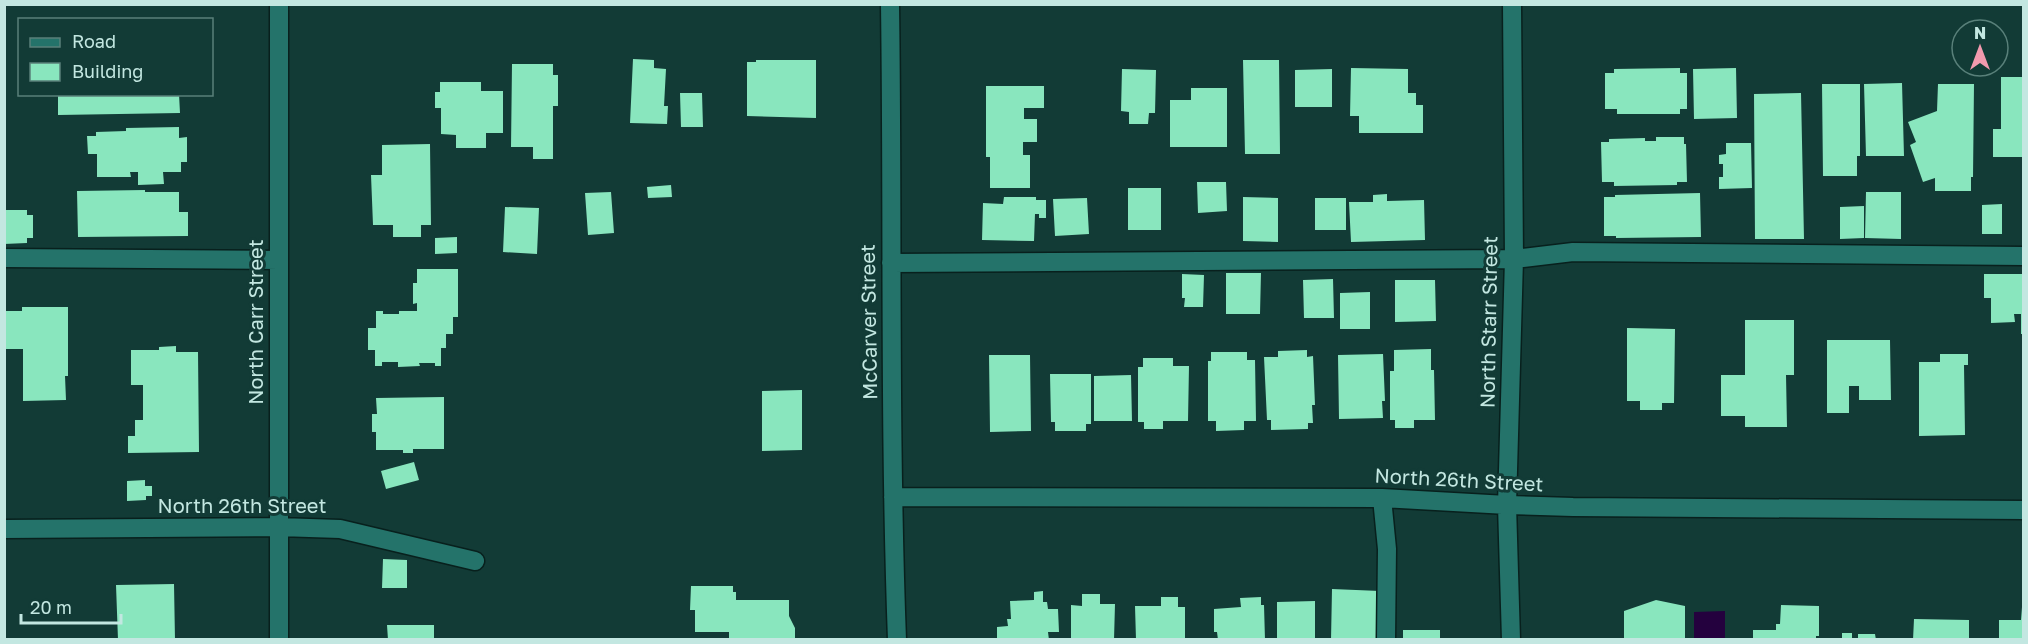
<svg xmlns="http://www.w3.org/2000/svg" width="2028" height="644" font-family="'Golos Text',sans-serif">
	<rect width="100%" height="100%" fill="#123b36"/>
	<path fill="#24013e" d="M1725 611V639H1694V612Z"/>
	<path fill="#89e6be" d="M633 59 654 60V68L666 69 664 106H668L667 124 630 123Z
		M756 60H816V118L747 116V62H756Z
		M1243 60H1279L1280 154H1245Z
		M512 64H553V75H558V106H553V159H533V147H511Z
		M1351 68 1408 69V93H1416V105H1423V133H1359V116H1350Z
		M1680 68V73H1687V109H1680V114H1617V109H1605V73H1614V69Z
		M1736 68 1737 118 1694 119 1693 69Z
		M1122 69 1156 70 1155 113H1149L1148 124H1129V112L1121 111Z
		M1332 69V107H1295V70Z
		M2001 77H2024V157H1993V129H2001Z
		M440 82H481V91H503V133H486V148H456V135L441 134V108H435V92H440Z
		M1902 83 1904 156H1866L1864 84Z
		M1822 84H1860V156H1857V176H1823Z
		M1938 84H1974L1973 177H1971V191H1935V178L1923 182 1910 145 1916 142 1908 122 1937 111Z
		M986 86H1044V108H1024V119H1037V142H1023V155H1030V188H990V157H986Z
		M1191 88H1227V147H1170V100H1191Z
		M680 93H702L703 127H681Z
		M1801 93 1804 239H1755L1754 94Z
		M58 94H179L180 113 58 115Z
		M179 127V138L187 137V162H181V172H163L164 184 138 185V172H130L131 177H97V154H88L87 136H96V132L126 131V128Z
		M1656 137H1684V144H1686L1687 182H1677V185L1614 186V182H1602L1601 142H1609V139L1645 138V141H1656Z
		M1726 143H1751L1752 188 1719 189V177H1723V164H1719V155L1726 154Z
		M430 144 431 225H421V237H393V225H373L371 175H382V145Z
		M1197 182H1226L1227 211 1198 213Z
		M671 185 672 197 648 198 647 187Z
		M1128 188H1161V230H1128Z
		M145 190V192H179V212H188V236L78 237 77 191Z
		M611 192 614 233 588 235 585 193Z
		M1866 192H1901V239L1865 238Z
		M1700 193 1701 237 1616 238V236H1604V197H1615V195Z
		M1387 194V201L1424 200 1425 240 1351 242 1349 202H1373V195Z
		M1004 197H1036V200H1046V218H1039V214H1035L1034 241 982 240 983 203 1003 204Z
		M1243 197 1278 198V242L1243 241Z
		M1087 198 1089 234 1055 236 1053 199Z
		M1315 198H1346V230H1315Z
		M2002 204V234H1982V205Z
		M1864 206V238L1840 239V207Z
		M505 207 539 208 537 254 503 252Z
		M4 210H27V215H33V238H27V243L4 244Z
		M457 237V253L435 254V238Z
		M417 269H458V317H453V334H446V348H441V366H435V363H419L420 366 398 367V362H382V366H375V350H368V328H376V311H383V314H399V311H417V303L413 304V283H417Z
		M1226 273H1261L1260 314H1226Z
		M1182 274 1204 275 1203 307H1184L1185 298H1182Z
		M1984 274H2024V334H2021V314H2014L2015 322 1991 323V298H1984Z
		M1333 279 1334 318H1304L1303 280Z
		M1395 280H1435L1436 321 1395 322Z
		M1370 292V329H1340V293Z
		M22 307H68V376H65L66 400 23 401V349H4V311H22Z
		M1745 320H1794V375H1786L1787 427H1745V416H1721V375H1745Z
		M1627 328 1675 329 1674 403H1662V410H1640V401H1627Z
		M1827 340H1890L1891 400H1859V386H1849V413H1827Z
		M176 346V352H198L199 452 128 453V436H135V420H143V385H131V350H159V347Z
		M1431 349V370H1434L1435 420H1414V428H1395V420H1390V371H1394V350Z
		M1307 350V357L1313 356 1315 405H1312L1313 423H1308V429L1271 430V420H1267L1264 357H1278V351Z
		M1211 352H1247V360H1255L1256 421H1244V430L1216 431V421H1208V361H1211Z
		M1383 354 1385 401H1382L1383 418 1339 419 1338 355Z
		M1940 354H1968V365H1964L1965 435 1919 436V362H1940Z
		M989 355H1030L1031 431 990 432Z
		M1143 358H1173V366H1189L1188 421H1163V429H1144V422H1138V367H1143Z
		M1050 374H1091V424H1086V431H1055V422H1051Z
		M1131 375 1132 421H1094V376Z
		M802 390V450L762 451V391Z
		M444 397V449H413V453H403V450H376V432H372V414H377L376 398Z
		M414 462 419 480 386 489 381 471Z
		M145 480V486H152V496H146V500L127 501V481Z
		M383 559 407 560V588H382Z
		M174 584 175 640H118L116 585Z
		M691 586H733V592H736V600H789V616L795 628V640H729V632H695V610H690Z
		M1332 589 1380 591 1379 640H1331Z
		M1043 591V602H1047L1048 609H1058L1059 632H1048L1049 640H997V627L1008 626 1007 619H1011L1010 601 1034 600V592Z
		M1082 594H1100V604H1115L1114 640H1071V605L1082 606Z
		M1161 597H1178V607H1185V640H1136L1135 606H1161Z
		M1261 597V605H1264L1265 640H1218L1217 632H1214V609L1241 607 1240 598Z
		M1656 600 1685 606V640H1624V611Z
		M1315 601V640H1277V602Z
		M1781 605 1819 606V636H1816V640H1753V630H1776V624H1780Z
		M2022 607H2024V640H1999V620H2021Z
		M1914 619 1969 620V640H1913Z
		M387 625H434V640H388Z
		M1403 630H1440V640H1403Z
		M1842 633H1852V640H1842Z
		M1858 634H1875L1876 640H1858Z"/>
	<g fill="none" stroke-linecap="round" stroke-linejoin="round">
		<defs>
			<path id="minor" d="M279 4V640
				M890 4C893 216 889 428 897 640
				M4 258 279 260
				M891 263 1514 259 1573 252 2024 256
				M893 497 1382 498 1507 505 1573 507 2024 510
				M1382 498 1387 549 1386 640
				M4 529 279 527 340 529 475 561
				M1511 640 1507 505 1514 259 1512 4"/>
		</defs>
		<use href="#minor" stroke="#08201d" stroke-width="21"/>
		<use href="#minor" stroke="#24736a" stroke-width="18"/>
	</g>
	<g text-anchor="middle" stroke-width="6" stroke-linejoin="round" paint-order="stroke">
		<g font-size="20" fill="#c3e7e1" stroke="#123b36">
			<text transform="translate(256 322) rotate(-90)" y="7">North Carr Street</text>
			<text transform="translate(869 322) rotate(-91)" y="7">McCarver Street</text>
			<text transform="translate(1489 322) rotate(-89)" y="7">North Starr Street</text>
			<text transform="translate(1459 480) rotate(3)" y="7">North 26th Street</text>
			<text x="242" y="513">North 26th Street</text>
		</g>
	</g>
	<rect width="2028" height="644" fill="none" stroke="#c3e7e1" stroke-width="12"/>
	<rect x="18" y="18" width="195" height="78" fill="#123b36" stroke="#59807a" stroke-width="1.5"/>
	<rect x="30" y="38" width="30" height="9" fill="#24736a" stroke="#59807a" stroke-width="1.5"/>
	<text x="72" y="48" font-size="18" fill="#c3e7e1">Road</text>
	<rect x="30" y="63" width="30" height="18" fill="#89e6be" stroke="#59807a" stroke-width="1.5"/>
	<text x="72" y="78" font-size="18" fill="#c3e7e1">Building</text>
	<g transform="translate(1980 48)"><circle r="28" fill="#123b36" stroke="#59807a" stroke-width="1.5"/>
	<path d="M0-4.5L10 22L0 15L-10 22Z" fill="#f29aae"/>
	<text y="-9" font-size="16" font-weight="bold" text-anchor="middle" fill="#c3e7e1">N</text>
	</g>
	<path d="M21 614v9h100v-9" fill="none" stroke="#c3e7e1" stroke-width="3"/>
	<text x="30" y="614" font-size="18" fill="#c3e7e1" stroke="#123b36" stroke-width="4.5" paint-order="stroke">20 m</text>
</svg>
